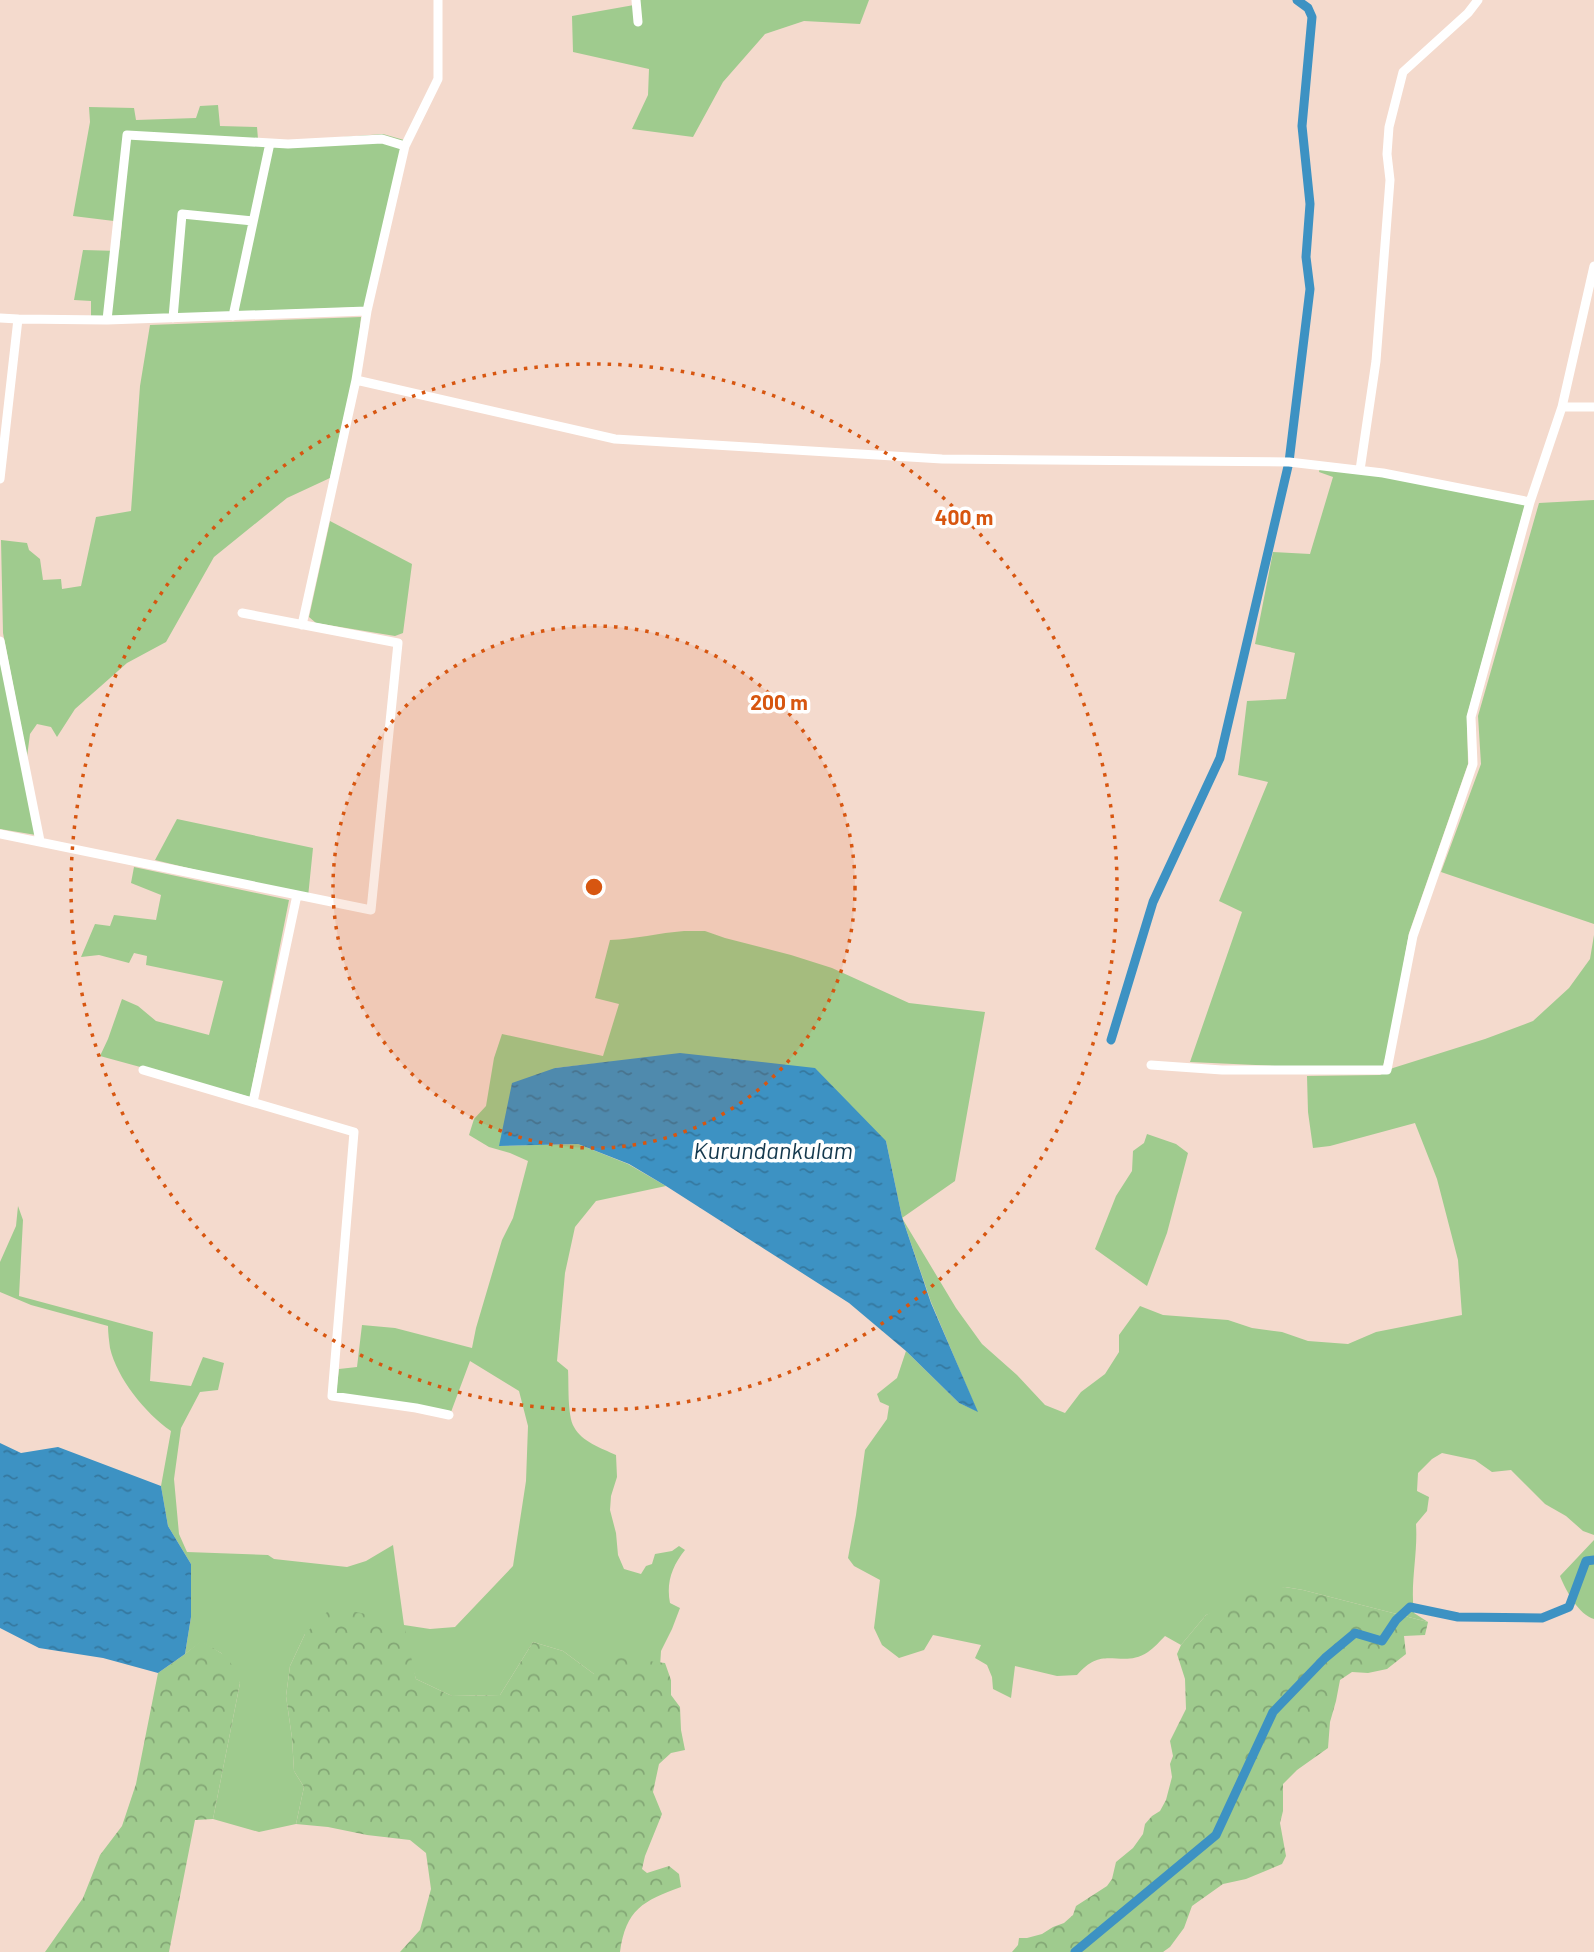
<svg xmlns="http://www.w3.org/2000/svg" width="1594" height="1952" font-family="Barlow,sans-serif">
	<defs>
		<pattern id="forest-crowns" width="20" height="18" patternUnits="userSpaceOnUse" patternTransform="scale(1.75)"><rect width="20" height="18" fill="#9fcb8e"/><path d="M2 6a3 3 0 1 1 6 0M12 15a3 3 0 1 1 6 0" fill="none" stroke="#83a675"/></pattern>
		<pattern id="water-ripples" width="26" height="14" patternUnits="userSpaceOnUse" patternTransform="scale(1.75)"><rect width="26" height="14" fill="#3d92c3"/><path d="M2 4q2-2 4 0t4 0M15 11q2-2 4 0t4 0" fill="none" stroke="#35789f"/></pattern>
	</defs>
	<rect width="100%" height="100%" fill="#f4dacd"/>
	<path fill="#9fcb8e" d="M638 0H869L860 24 804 21 765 34 723 82 693 137 632 129 648 95 649 69 573 52 572 16 634 5Z
		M218 105 220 126 257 127 258 139 291 141 383 134 404 140 364 307 112 317 91 316V301L74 300 83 250 119 251 122 222 73 216 90 122 89 107 134 108 136 120 196 118 200 106Z
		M361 317 357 359 330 478 287 498 214 557 166 642 127 663 75 709 57 737 51 727 37 724 30 734 27 757 3 633 1 540 27 543 29 550 40 559 43 580 61 579 62 589 81 586 96 517 131 511 140 386 150 325Z
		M1320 467 1383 475 1525 505 1467 716 1468 764 1409 933 1390 1041 1383 1066 1296 1067 1190 1062 1242 912 1219 901 1268 782 1238 775 1247 701 1286 699 1295 653 1255 644 1273 552 1310 554 1333 477 1319 472Z
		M1594 500V924L1441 872 1481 764 1478 716 1539 503Z
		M330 521 412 564 403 633 395 636 316 623 309 617Z
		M0 654 36 835 0 829Z
		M177 819 313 848 308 897 155 860Z
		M134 867 289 900 250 1097 100 1056 108 1039 122 999 138 1006 156 1021 209 1035 223 981 146 965 147 956 134 953 129 963 99 955 81 957 95 924 110 926 114 915 156 920 161 895 131 883Z
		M684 931H705L725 938 791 955 832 968 909 1003 985 1012 955 1181 902 1218 956 1308 982 1344 1017 1375 1045 1405 1065 1413 1081 1392 1105 1374 1119 1352V1335L1140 1306 1163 1315 1228 1320 1252 1328 1282 1332 1308 1341 1348 1344 1376 1332 1462 1315 1458 1260 1437 1179 1415 1123 1330 1146 1313 1148 1308 1112 1307 1076 1380 1075 1393 1068 1485 1039 1533 1021 1569 988 1590 959 1594 935V1535L1583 1531 1566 1516 1545 1504 1511 1470 1492 1472 1475 1460 1442 1453 1432 1459 1418 1473 1417 1491 1429 1497 1427 1511 1416 1524C1418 1554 1410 1583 1414 1613L1428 1622 1303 1590 1285 1587 1206 1615 1181 1645 1165 1636C1160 1641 1154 1648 1148 1652 1120 1670 1104 1643 1077 1675L1057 1676 1015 1666 1011 1698 993 1689 992 1677 987 1665 975 1658 981 1645 933 1635 924 1650 899 1658 882 1645 874 1628 880 1580 854 1566 848 1558 856 1515 865 1450 887 1419 889 1406 880 1402 877 1394 897 1378 906 1351 959 1403 977 1411 931 1302 902 1217 886 1141 610 1062 555 1068 500 1146 578 1144 628 1164 666 1186 596 1201 575 1227 565 1273 557 1361 568 1370C569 1383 567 1415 574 1427 582 1442 601 1448 616 1455L617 1477 611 1496 610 1510 616 1533 618 1555 624 1569 641 1574 646 1566 652 1564 655 1554 672 1551 679 1546 685 1550C672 1566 666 1583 670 1603L680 1608 672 1629 661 1651 660 1667 594 1674 563 1651 533 1642 500 1695 452 1696 416 1679 411 1663 305 1634 290 1666 286 1696 292 1738 294 1771 304 1787 296 1824 259 1832 213 1819 240 1683 221 1653 201 1642 185 1654 191 1617V1564L168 1526 161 1486 171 1431C145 1413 117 1378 110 1348 109 1340 108 1333 108 1326L31 1305 0 1292V1262L16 1226 18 1206 23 1220 19 1296 153 1332 150 1381 191 1386 203 1357 224 1363 218 1390 200 1392 181 1428 174 1479 179 1534 187 1552 268 1555 274 1559 347 1567 366 1561 393 1545 404 1625 430 1629 455 1627 513 1566 526 1481 528 1426 519 1391 470 1361 451 1412 336 1394 339 1369 357 1367 362 1325 395 1328 472 1348 476 1328 502 1240 513 1218 528 1161 510 1153 489 1147 469 1135 474 1119 486 1106 494 1058 502 1034 603 1056 619 1004 595 998 610 940C635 939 659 933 684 931Z
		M1147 1134 1176 1144 1188 1153 1167 1233 1147 1286 1095 1249 1116 1196 1132 1171 1133 1151 1144 1143Z
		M1594 1540V1619C1579 1615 1566 1591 1560 1576Z"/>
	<path fill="url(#forest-crowns)" d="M1285 1587 1303 1590 1428 1622 1425 1635 1404 1636 1406 1654 1387 1669 1368 1673 1352 1672 1340 1680 1336 1701 1330 1722 1328 1748 1297 1770 1283 1784V1811L1280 1823 1286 1856 1282 1864 1246 1879 1223 1884 1192 1906 1184 1928 1170 1947 1163 1952H1012L1018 1945 1019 1938H1027L1042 1934 1053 1927 1064 1923 1073 1915 1076 1906 1107 1886 1112 1879 1116 1862 1133 1848 1143 1834 1145 1824 1152 1816 1160 1811 1166 1800 1172 1777 1170 1764 1173 1756 1170 1741 1186 1709 1185 1679 1177 1654 1181 1645 1206 1615 1253 1590Z
		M332 1607 380 1617 404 1625 416 1679 452 1696 500 1695 533 1642 563 1651 594 1674 607 1656 665 1663 671 1680V1695L680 1707 681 1730 685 1750 671 1753 659 1764 653 1792 662 1814 645 1856 642 1869 647 1873 669 1866 679 1874 681 1887C643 1901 626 1909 620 1952H400L420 1930 431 1889 426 1853 410 1840 367 1835 328 1827 296 1824 304 1787 294 1771 292 1738 286 1696 290 1666 305 1634Z
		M201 1641C225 1655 230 1656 240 1683L213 1819 195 1820 169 1952H45L83 1898 100 1855 122 1826 136 1784 158 1673 185 1654Z"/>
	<path fill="url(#water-ripples)" d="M680 1053 815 1068 886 1141 902 1217 931 1303 978 1412 959 1403 906 1351 849 1303 666 1186 629 1164 578 1144 499 1146 512 1083 555 1068Z
		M0 1443 21 1453 58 1447 161 1486 168 1526 191 1564V1617L185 1654 158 1673 103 1658 39 1648 0 1628Z"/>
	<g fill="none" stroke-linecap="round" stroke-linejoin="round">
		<path stroke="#3d92c3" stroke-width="9" d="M1111 1040 1153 902 1220 758 1289 462 1310 289 1306 257 1310 204 1302 126 1312 17 1308 8 1297 0
			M1075 1952 1216 1835 1273 1712 1325 1658 1355 1633 1382 1641 1396 1620 1410 1607 1458 1617 1542 1618 1569 1607 1586 1561 1594 1560"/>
		<path stroke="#fff" stroke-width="9" d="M636 0 638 22
			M233 316 270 143
			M0 318 18 319
			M173 318 182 214 253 221
			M107 320 127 135 288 144 382 139 405 146
			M356 380 615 439 942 459 1289 462 1383 473 1530 502
			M1562 407H1594
			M1360 470 1376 361 1390 180 1387 154 1389 127 1403 72 1468 13 1478 0
			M0 479 18 319 107 320 367 311
			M302 625 356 380 367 311 405 146 438 79V0
			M0 641 40 841
			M0 834 371 910 398 643 242 613
			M1151 1065 1222 1070H1387L1413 936 1473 764 1471 717 1530 502 1562 407 1594 266
			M143 1070 354 1132 332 1396 416 1408 449 1415
			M253 1102 297 895"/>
	</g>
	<circle cx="594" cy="887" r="261" fill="#d75610" fill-opacity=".12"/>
	<g fill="none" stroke="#d75610" stroke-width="3.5" stroke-dasharray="3.5 7">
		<circle cx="594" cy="887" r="261"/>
		<circle cx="594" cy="887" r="523"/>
	</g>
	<g text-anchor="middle" stroke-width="7" stroke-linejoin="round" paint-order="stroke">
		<g font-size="24" font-style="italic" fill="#14384d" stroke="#fff">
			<text x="773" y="1159">Kurundankulam</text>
		</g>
	</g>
	<circle cx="594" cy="887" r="10" fill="#d75610" stroke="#fff" stroke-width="3.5"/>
	<g font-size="21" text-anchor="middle" font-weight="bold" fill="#d75610" stroke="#fff" stroke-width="7" stroke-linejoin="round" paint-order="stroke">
		<text x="964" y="525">400 m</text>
		<text x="779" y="710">200 m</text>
	</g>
</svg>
